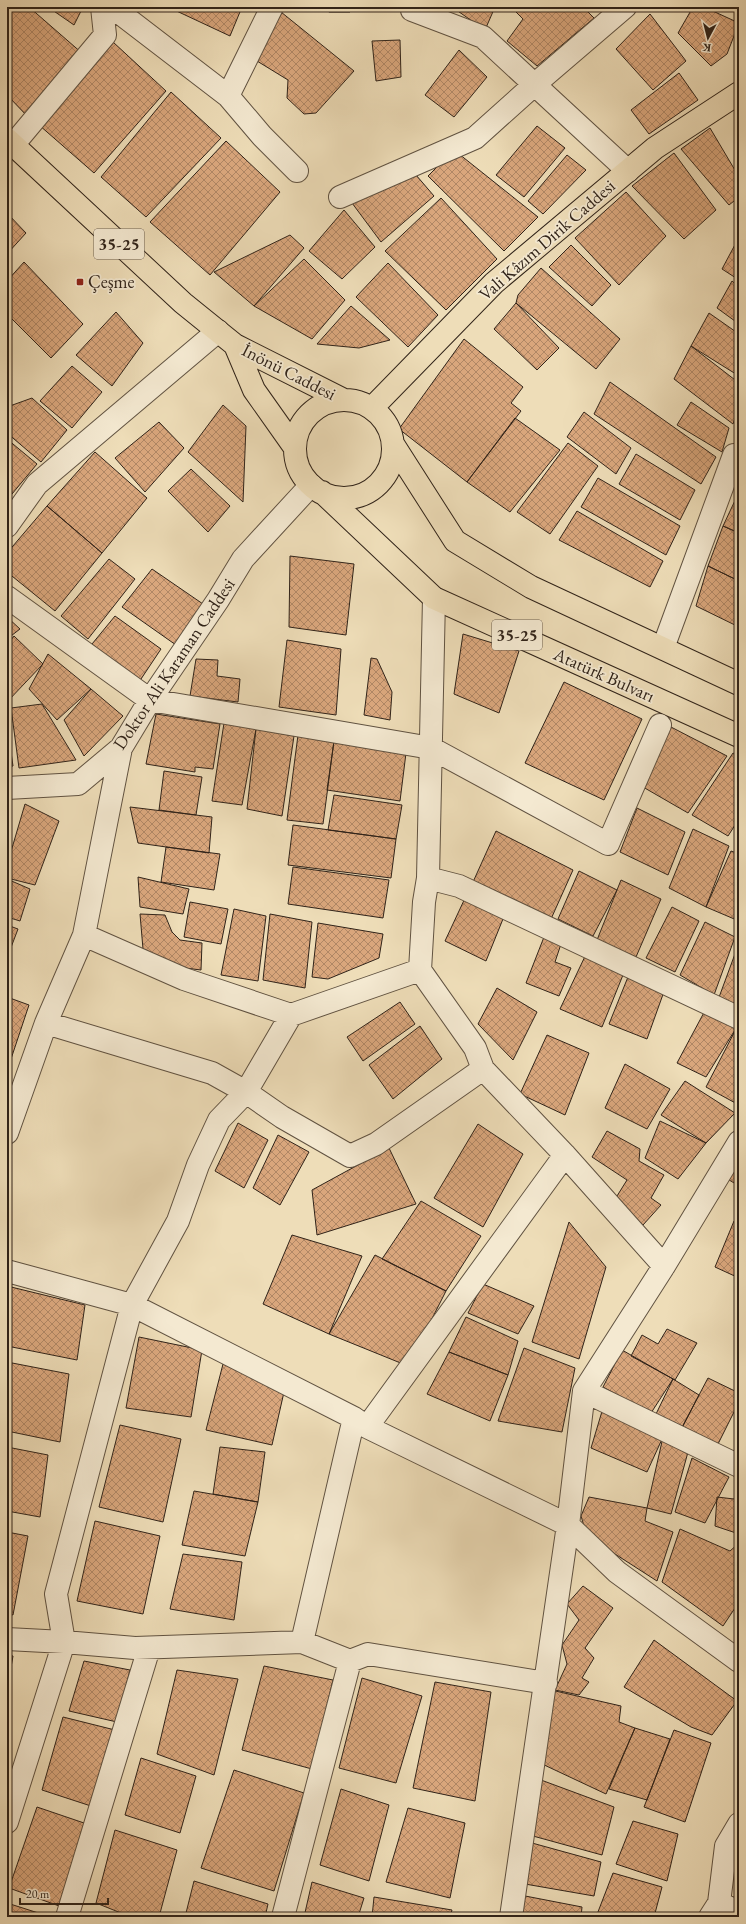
<svg xmlns="http://www.w3.org/2000/svg" width="746" height="1924" font-family="'EB Garamond',serif">
	<defs>
		<pattern id="building-cross-hatch" width="8" height="8" patternUnits="userSpaceOnUse"><rect width="8" height="8" fill="#d9a67c"/><path d="M0 0l8 8M0 8l8-8" fill="none" stroke="#b08765"/></pattern>
	</defs>
	<rect width="100%" height="100%" fill="#eeddb8"/>
	<filter id="stains"><feTurbulence type="fractalNoise" baseFrequency=".005" numOctaves="4"/><feColorMatrix values="0 0 0 0 .2 0 0 0 0 .09 0 0 0 0 .02 0 0 0 .5 -.17"/></filter>
	<radialGradient id="worn" r=".72"><stop offset=".6" stop-color="#630" stop-opacity="0"/><stop offset="1" stop-color="#630" stop-opacity=".3"/></radialGradient>
	<path fill="url(#building-cross-hatch)" stroke="#302319" d="M7 7H29L83 54 29 118 7 95Z
		M48 7H83L74 25Z
		M168 7H242L230 36Z
		M323 7H353L350 12H329Z
		M452 7H495L485 30Z
		M511 7H583L594 18 537 66 507 41 523 19Z
		M693 7H704L739 23 727 54 711 66 678 33Z
		M281 12 354 71 316 113 304 114 287 98 288 80 257 61Z
		M650 14 686 61 653 90 616 49Z
		M400 40 401 77 376 81 372 41Z
		M113 42 166 91 94 173 39 125Z
		M459 50 487 77 454 117 425 95Z
		M679 73 698 100 649 134 631 110Z
		M171 92 221 138 146 217 101 177Z
		M537 126 565 148 524 197 496 175Z
		M710 128 739 177V197L729 205 681 149Z
		M226 141 280 192 210 275 150 222Z
		M454 150 538 217 504 251 428 176Z
		M674 153 716 210 684 239 632 186Z
		M567 155 586 170 543 214 528 201Z
		M416 175 434 196 381 242 352 203Z
		M626 192 666 236 619 285 575 238Z
		M441 198 497 259 446 310 385 251Z
		M344 210 375 247 342 279 309 251Z
		M7 213 26 233 7 254Z
		M290 235 304 248 254 306 214 272Z
		M738 239 739 240V280L722 269Z
		M571 245 611 285 592 306 549 267Z
		M304 259 345 300 312 339 254 306Z
		M24 262 83 324 51 358 7 314V281Z
		M388 263 438 315 408 347 356 297Z
		M541 268 620 339 596 369 516 303 518 295Z
		M732 281 739 287V324L717 308Z
		M516 303 559 348 537 370 494 329Z
		M351 306 390 340 359 348 317 344Z
		M116 312 143 343 112 386 76 355Z
		M709 313 739 334V376L691 346Z
		M464 339 523 387 511 403 521 411 467 482 399 429Z
		M691 346 739 383V406L733 424 674 379Z
		M72 366 102 392 72 428 40 401Z
		M610 382 716 457 701 484 594 414Z
		M32 398 67 430 41 462 7 433V407Z
		M691 402 729 428 722 452 677 425Z
		M223 405 246 426 243 502 188 452Z
		M584 412 631 448 616 474 567 437Z
		M515 418 560 450 510 512 467 482Z
		M159 422 184 448 145 492 115 458Z
		M7 439 37 464 7 500Z
		M568 443 598 466 550 534 517 512Z
		M95 452 147 498 102 553 47 506Z
		M636 454 695 490 680 520 619 484Z
		M191 469 230 506 208 532 168 491Z
		M598 478 680 526 666 555 581 507Z
		M739 492V533L723 526Z
		M47 506 102 553 55 611 7 572V553Z
		M577 511 663 561 650 587 559 540Z
		M723 526 739 533V581L708 566Z
		M290 556 354 564 346 635 289 627Z
		M109 559 135 579 88 639 61 616Z
		M708 566 739 581V627L696 606Z
		M152 569 203 604 176 645 122 607Z
		M115 616 161 649 137 685 92 644Z
		M7 617 20 629 7 639Z
		M463 634 519 651 499 713 454 694Z
		M14 636 43 664 7 702V645Z
		M287 640 341 649 336 715 279 707Z
		M48 654 91 689 57 720 29 689Z
		M371 658 377 659 392 692 390 720 364 715Z
		M196 659 218 660 217 676 240 679 238 702 190 696Z
		M564 682 642 719 604 800 525 763Z
		M91 689 123 716 84 756 64 720Z
		M42 704 76 760 19 768 11 708Z
		M156 714 220 724 213 769 195 767V772L146 764Z
		M224 723 256 729 242 805 212 801Z
		M7 725 13 766 7 767Z
		M671 727 727 756 688 813 643 787Z
		M256 729 294 736 282 816 247 809Z
		M298 735 334 741 323 824 287 820Z
		M334 741 406 753 400 801 327 790Z
		M733 753 739 756V819L728 836 692 815Z
		M164 771 202 777 196 815 159 810Z
		M334 795 402 805 396 839 328 830Z
		M25 804 59 821 35 885 7 878V865Z
		M130 807 212 817 209 853 138 843Z
		M637 808 685 832 668 875 620 852Z
		M293 825 396 839 391 878 288 865Z
		M693 829 729 846 706 907 669 888Z
		M496 831 573 870 551 919 473 882Z
		M166 847 220 854 214 890 161 882Z
		M731 851 739 854V921L706 907Z
		M293 867 389 880 383 918 288 904Z
		M579 871 617 890 593 936 558 919Z
		M138 877 189 889 183 914 140 907Z
		M7 879 30 889 20 921 7 917Z
		M621 880 661 899 636 957 597 940Z
		M466 896 505 914 486 961 445 941Z
		M190 902 228 909 221 944 184 937Z
		M672 907 699 921 675 972 646 958Z
		M234 909 266 916 258 981 221 975Z
		M140 914 165 915 172 932 180 940 202 943 201 970 169 966 143 949Z
		M270 914 312 922 305 988 263 980Z
		M705 922 735 937 714 995 680 975Z
		M318 923 383 934 379 958 328 979 312 977Z
		M7 925 18 929 7 958Z
		M544 937 561 944 555 962 571 968 559 996 526 983Z
		M739 943V1010L718 1000Z
		M588 950 625 970 602 1027 560 1009Z
		M630 972 666 986 647 1039 609 1024Z
		M497 988 537 1012 513 1060 478 1024Z
		M7 997 29 1005 7 1071Z
		M400 1002 415 1024 363 1061 347 1037Z
		M708 1005 738 1025 706 1077 677 1063Z
		M738 1025H739V1105L706 1087Z
		M420 1026 442 1059 393 1099 369 1065Z
		M547 1035 589 1053 565 1115 520 1094Z
		M625 1064 670 1089 647 1129 605 1108Z
		M685 1081 735 1113 706 1143 661 1115Z
		M660 1121 706 1143 678 1179 645 1158Z
		M238 1123 268 1140 244 1188 215 1171Z
		M478 1124 523 1154 483 1227 434 1198Z
		M607 1131 640 1149 639 1161 664 1175 651 1198 661 1205 643 1225 612 1204 627 1180 592 1157Z
		M278 1135 309 1152 280 1205 253 1188Z
		M389 1148 416 1204 317 1235 312 1190Z
		M739 1149V1186L721 1175Z
		M421 1201 481 1236 446 1291 382 1259Z
		M734 1221 739 1223V1278L715 1267Z
		M569 1222 606 1267 579 1359 532 1342Z
		M292 1235 362 1256 329 1334 263 1304Z
		M375 1255 446 1291 408 1366 329 1334Z
		M483 1284 534 1306 518 1334 468 1313Z
		M7 1286 85 1305 77 1360 7 1346Z
		M466 1317 518 1341 508 1375 449 1352Z
		M667 1329 697 1343 675 1380 631 1356 642 1335 658 1344Z
		M139 1337 202 1350 191 1417 126 1408Z
		M524 1348 575 1368 562 1432 498 1421Z
		M622 1350 673 1379 651 1413 603 1387Z
		M449 1352 508 1375 490 1421 427 1394Z
		M7 1362 69 1374 60 1442 7 1431Z
		M223 1364 284 1392 272 1445 206 1430Z
		M708 1378 739 1393V1402L715 1450 680 1431Z
		M673 1379 699 1395 682 1428 656 1414Z
		M603 1408 663 1437 647 1472 591 1448Z
		M120 1425 181 1439 163 1522 99 1507Z
		M663 1437 688 1452 671 1514 647 1508Z
		M7 1447 48 1455 40 1517 7 1511Z
		M220 1447 265 1452 258 1502 213 1494Z
		M692 1458 729 1477 705 1523 675 1512Z
		M739 1487V1534L715 1526 717 1497 734 1499Z
		M194 1491 258 1502 245 1556 182 1545Z
		M589 1497 647 1508 645 1521 673 1532 657 1581 587 1536 581 1516Z
		M95 1521 160 1536 143 1614 77 1601Z
		M680 1529 730 1551 739 1543V1602L723 1626 662 1582Z
		M7 1532 28 1536 13 1615 7 1613Z
		M183 1554 242 1562 234 1620 170 1609Z
		M583 1586 613 1608 585 1648 594 1658 582 1678 589 1682 579 1695 555 1690 567 1664 562 1645 579 1620 567 1604Z
		M654 1640 737 1701 712 1735 691 1727 624 1687Z
		M7 1655 13 1656 7 1690Z
		M84 1661 130 1670 117 1722 69 1711Z
		M264 1666 333 1680 312 1769 242 1750Z
		M177 1670 238 1679 214 1775 157 1754Z
		M362 1678 422 1696 396 1783 339 1768Z
		M435 1682 491 1692 475 1801 413 1788Z
		M551 1690 621 1706 619 1722 635 1728 606 1794 540 1763Z
		M63 1717 115 1730 94 1807 42 1790Z
		M635 1728 670 1739 647 1800 609 1789Z
		M674 1730 711 1743 685 1822 644 1807Z
		M141 1758 196 1776 180 1833 125 1815Z
		M234 1770 304 1793 274 1891 201 1868Z
		M541 1780 614 1807 602 1855 533 1836Z
		M341 1789 389 1805 369 1881 320 1865Z
		M37 1807 87 1824 62 1907 9 1888Z
		M408 1808 465 1823 450 1898 386 1882Z
		M633 1821 678 1834 667 1881 616 1864Z
		M115 1830 177 1850 159 1917H131L96 1903Z
		M532 1843 601 1862 594 1896 525 1884Z
		M613 1873 662 1887 654 1917H596Z
		M194 1881 268 1904 265 1917H185Z
		M312 1882 364 1898 358 1917H304Z
		M520 1895 582 1907 581 1917H517Z
		M374 1897 452 1910 450 1917H372Z
		M7 1903 51 1917H7Z"/>
	<g fill="none" stroke-linecap="round" stroke-linejoin="round">
		<defs>
			<path id="minor" d="M112 7 228 96
				M272 7 228 96 262 136 297 171
				M412 7V10L483 37 628 171
				M13 145 105 35 102 7
				M340 197 475 138 534 85 625 7
				M7 526 37 484 218 331
				M7 597 150 700 431 748 608 844 660 725
				M434 598 428 878 424 902 420 970 475 1048 483 1069 565 1155 664 1266
				M663 648 734 455 739 457
				M7 788 78 784 121 748 150 700 218 600 243 559 311 485
				M428 878 459 886 739 1018
				M84 935 184 979 291 1015 420 970
				M46 1023 212 1073 246 1092 282 1117 350 1156 376 1144 483 1069
				M7 1133 46 1023 84 935 121 748
				M7 1271 132 1305 354 1418 367 1427 568 1525 617 1572 739 1661
				M584 1391 739 1466
				M367 1427 565 1155
				M7 1639 64 1642 135 1648 302 1642 350 1661 368 1654 546 1683
				M302 1642 354 1418
				M7 1822 64 1642 56 1594 132 1305 178 1221 198 1165 219 1120 246 1092 291 1015
				M719 1903 739 1912
				M67 1917 149 1648
				M283 1917 350 1661
				M511 1917 568 1525 584 1391 664 1266 739 1142
				M710 1917 719 1903 726 1846 739 1824"/>
			<path id="major" d="M7 139 183 303 235 345 344 400
				M235 345 254 390 295 448
				M295 449a49 49 0 1 1 98 0a49 49 0 1 1-98 0Z
				M372 408 494 283 655 148 739 93
				M393 444 455 541 531 587 739 684
				M322 492 434 598 739 736"/>
		</defs>
		<use href="#minor" stroke="#605241" stroke-width="24"/>
		<use href="#major" stroke="#302319" stroke-width="24"/>
		<use href="#minor" stroke="#f4e9d1" stroke-width="22"/>
		<use href="#major" stroke="#eeddb8" stroke-width="22"/>
	</g>
	<rect fill="#8f2418" stroke="#f4e9d1" stroke-width="1.5" x="76" y="278" width="8" height="8" rx="2"/>
	<g text-anchor="middle" stroke-width="3.5" stroke-linejoin="round" paint-order="stroke">
		<g fill="#f4e9d1" stroke="#6b5e50" stroke-width="1">
			<rect x="94" y="229" width="50" height="30" rx="3"/>
			<rect x="492" y="620" width="50" height="30" rx="3"/>
		</g>
		<g font-size="17" font-weight="bold" fill="#302319">
			<text x="119" y="250">35-25</text>
			<text x="517" y="641">35-25</text>
		</g>
		<g font-size="18" fill="#302319" stroke="#f4e9d1">
			<text transform="translate(547 240) rotate(-41)" y="6">Vali Kâzım Dirik Caddesi</text>
			<text transform="translate(289 372) rotate(27)" y="6">İnönü Caddesi</text>
			<text transform="translate(174 664) rotate(-56)" y="6">Doktor Ali Karaman Caddesi</text>
			<text transform="translate(604 675) rotate(24)" y="6">Atatürk Bulvarı</text>
		</g>
		<g font-size="18" fill="#302319" stroke="#f4e9d1" text-anchor="start">
			<text x="88" y="288">Çeşme</text>
		</g>
	</g>
	<rect width="746" height="1924" fill="none" stroke="#eeddb8" stroke-width="24"/>
	<rect x="8" y="8" width="730" height="1908" fill="none" stroke="#302319" stroke-width="2"/>
	<rect x="12" y="12" width="722" height="1900" fill="none" stroke="#302319"/>
	<g transform="translate(708 38) rotate(187)" stroke="#f4e9d1" stroke-width="3" paint-order="stroke">
	<path d="M0-3L7 15L0 10L-7 15Z" fill="#302319"/>
	<text y="-6" font-size="11" font-weight="bold" text-anchor="middle" fill="#302319">K</text>
	</g>
	<path d="M20 1898v6h88v-6" fill="none" stroke="#302319" stroke-width="2"/>
	<text x="26" y="1898" font-size="12" fill="#302319" stroke="#f4e9d1" stroke-width="3" paint-order="stroke">20 m</text>
	<rect width="100%" height="100%" filter="url(#stains)"/>
	<rect width="100%" height="100%" fill="url(#worn)"/>
</svg>
